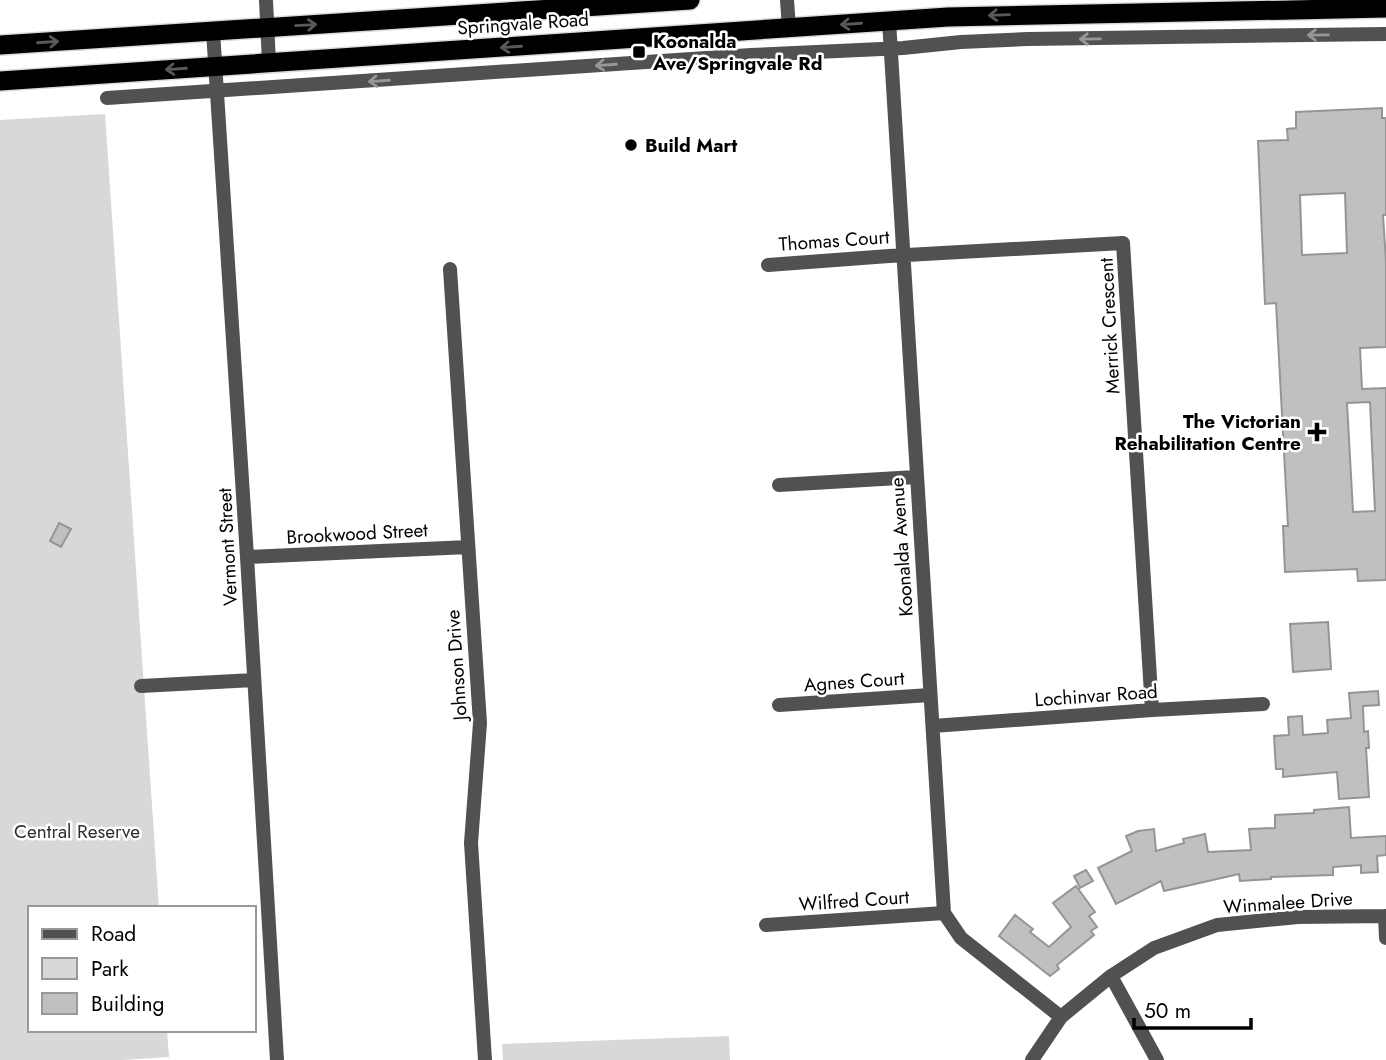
<svg xmlns="http://www.w3.org/2000/svg" width="1386" height="1060" font-family="Jost,sans-serif">
	<rect width="100%" height="100%" fill="#fff"/>
	<path fill="#d8d8d8" d="M105 114 159 908H30V1030H167L169 1057 122 1060H0V120Z
		M729 1036 730 1060H503L502 1044Z"/>
	<path fill="#c0c0c0" stroke="#959595" stroke-width="2" fill-rule="evenodd" d="M1382 108V118H1386V215H1383L1386 262V347L1360 348 1362 389 1386 388V580L1358 581 1357 569 1285 572 1283 526H1288L1276 303 1265 304 1258 141 1288 140 1287 129 1296 128V112ZM1345 193 1347 253 1302 255 1300 195ZM1370 402 1375 511 1353 512 1347 403Z
		M59 523 71 529 61 547 50 541Z
		M1328 622 1331 669 1293 672 1290 624Z
		M1378 691 1379 705 1363 706 1364 732 1368 731 1369 748H1366L1369 797 1339 799 1337 772 1283 777V769H1276L1274 736 1289 735 1288 717 1302 716 1303 735 1328 733 1327 720 1351 718 1349 693Z
		M1349 807 1351 838 1386 836V855L1377 856 1378 872 1361 873V865L1333 867V875L1271 877V879L1240 881 1239 874 1164 891 1161 881 1116 904 1098 868 1132 851 1126 836 1138 831 1154 829 1156 851 1184 843 1183 839 1205 834 1208 852 1251 850 1249 829 1275 828V815L1314 813V810Z
		M1086 870 1093 881 1080 888 1074 876Z
		M1076 886 1095 912 1089 916 1097 927 1091 931 1094 935 1057 965 1059 969 1050 976 999 936 1015 915 1033 929 1030 932 1049 947 1071 927 1053 903Z"/>
	<g fill="none" stroke-linecap="round" stroke-linejoin="round">
		<defs>
			<path id="trunk" d="M0 45 690 0
				M0 81 948 17 1386 8"/>
		</defs>
		<use href="#trunk" stroke="#dbdbdb" stroke-width="22"/>
		<path stroke="#515151" stroke-width="14" d="M266 0 269 63
			M787 0 789 28
			M889 21 944 913 961 938 1061 1017
			M213 31 247 557 277 1060
			M107 98 751 55 903 48 961 42 1028 39 1386 34
			M768 265 889 256 1123 243 1152 710
			M450 269 480 723 471 843 485 1060
			M779 485 916 477
			M247 557 468 547
			M141 686 254 680
			M779 705 930 695
			M933 726 1152 710 1263 704
			M1385 916 1386 938
			M766 925 944 913
			M1111 976 1157 1060
			M1032 1060 1061 1017 1111 976 1154 948 1217 925 1298 917 1386 916"/>
		<use href="#trunk" stroke="#000" stroke-width="19"/>
	</g>
	<defs><path id="oneway-shaft" d="M-6 0H5M1.5-3L5.5 0L1.5 3" fill="none" stroke-width="1.6" stroke-linecap="round" stroke-linejoin="round" transform="scale(1.75)"/></defs>
	<g stroke="#595959">
		<use href="#oneway-shaft" transform="translate(999 15) rotate(178)"/>
		<use href="#oneway-shaft" transform="translate(851 24) rotate(176)"/>
		<use href="#oneway-shaft" transform="translate(306 25) rotate(-3)"/>
		<use href="#oneway-shaft" transform="translate(48 42) rotate(-4)"/>
		<use href="#oneway-shaft" transform="translate(511 47) rotate(176)"/>
		<use href="#oneway-shaft" transform="translate(176 69) rotate(176)"/>
	</g>
	<g stroke="#979797">
		<use href="#oneway-shaft" transform="translate(1318 35) rotate(179)"/>
		<use href="#oneway-shaft" transform="translate(1090 39) rotate(179)"/>
		<use href="#oneway-shaft" transform="translate(606 65) rotate(176)"/>
		<use href="#oneway-shaft" transform="translate(379 81) rotate(176)"/>
	</g>
	<g fill="#000" stroke="#fff" stroke-width="2.5">
		<rect x="632" y="45" width="14" height="14" rx="3.5"/>
		<circle cx="631" cy="145" r="7"/>
		<path d="M1313.5 421.5h7v7h7v7h-7v7h-7v-7h-7v-7h7z"/>
	</g>
	<g text-anchor="middle" stroke-width="5" stroke-linejoin="round" paint-order="stroke">
		<g font-size="19" fill="#000" stroke="#fff">
			<text transform="translate(523 23) rotate(-4)" y="7">Springvale Road</text>
			<text transform="translate(834 240) rotate(-4)" y="7">Thomas Court</text>
			<text transform="translate(1109 326) rotate(-93)" y="7">Merrick Crescent</text>
			<text transform="translate(357 533) rotate(-3)" y="7">Brookwood Street</text>
			<text transform="translate(227 547) rotate(-93)" y="7">Vermont Street</text>
			<text transform="translate(901 547) rotate(-94)" y="7">Koonalda Avenue</text>
			<text transform="translate(456 665) rotate(-94)" y="7">Johnson Drive</text>
			<text transform="translate(854 681) rotate(-4)" y="7">Agnes Court</text>
			<text transform="translate(1096 695) rotate(-4)" y="7">Lochinvar Road</text>
			<text transform="translate(854 900) rotate(-4)" y="7">Wilfred Court</text>
			<text transform="translate(1288 902) rotate(-4)" y="7">Winmalee Drive</text>
		</g>
		<g font-size="19" font-weight="bold" fill="#000" stroke="#fff" text-anchor="start">
			<text x="653" y="48">Koonalda<tspan x="653" dy="22">Ave/Springvale Rd</tspan></text>
			<text x="645" y="152">Build Mart</text>
			<text x="1301" y="428" text-anchor="end">The Victorian<tspan x="1301" dy="22">Rehabilitation Centre</tspan></text>
		</g>
		<g font-size="19" fill="#2f2f2f" stroke="#fff">
			<text x="77" y="838">Central Reserve</text>
		</g>
	</g>
	<rect x="28" y="906" width="228" height="126" fill="#ffffff" stroke="#999999" stroke-width="2"/>
	<rect x="42" y="929" width="35" height="10" fill="#515151" stroke="#999999" stroke-width="2"/>
	<text x="91" y="941" font-size="21" fill="#000000">Road</text>
	<rect x="42" y="958" width="35" height="21" fill="#d8d8d8" stroke="#999999" stroke-width="2"/>
	<text x="91" y="976" font-size="21" fill="#000000">Park</text>
	<rect x="42" y="993" width="35" height="21" fill="#c0c0c0" stroke="#999999" stroke-width="2"/>
	<text x="91" y="1011" font-size="21" fill="#000000">Building</text>
	<path d="M1134 1018v10h117v-10" fill="none" stroke="#000000" stroke-width="3.5"/>
	<text x="1144" y="1018" font-size="21" fill="#000000" stroke="#ffffff" stroke-width="5" paint-order="stroke">50 m</text>
</svg>
